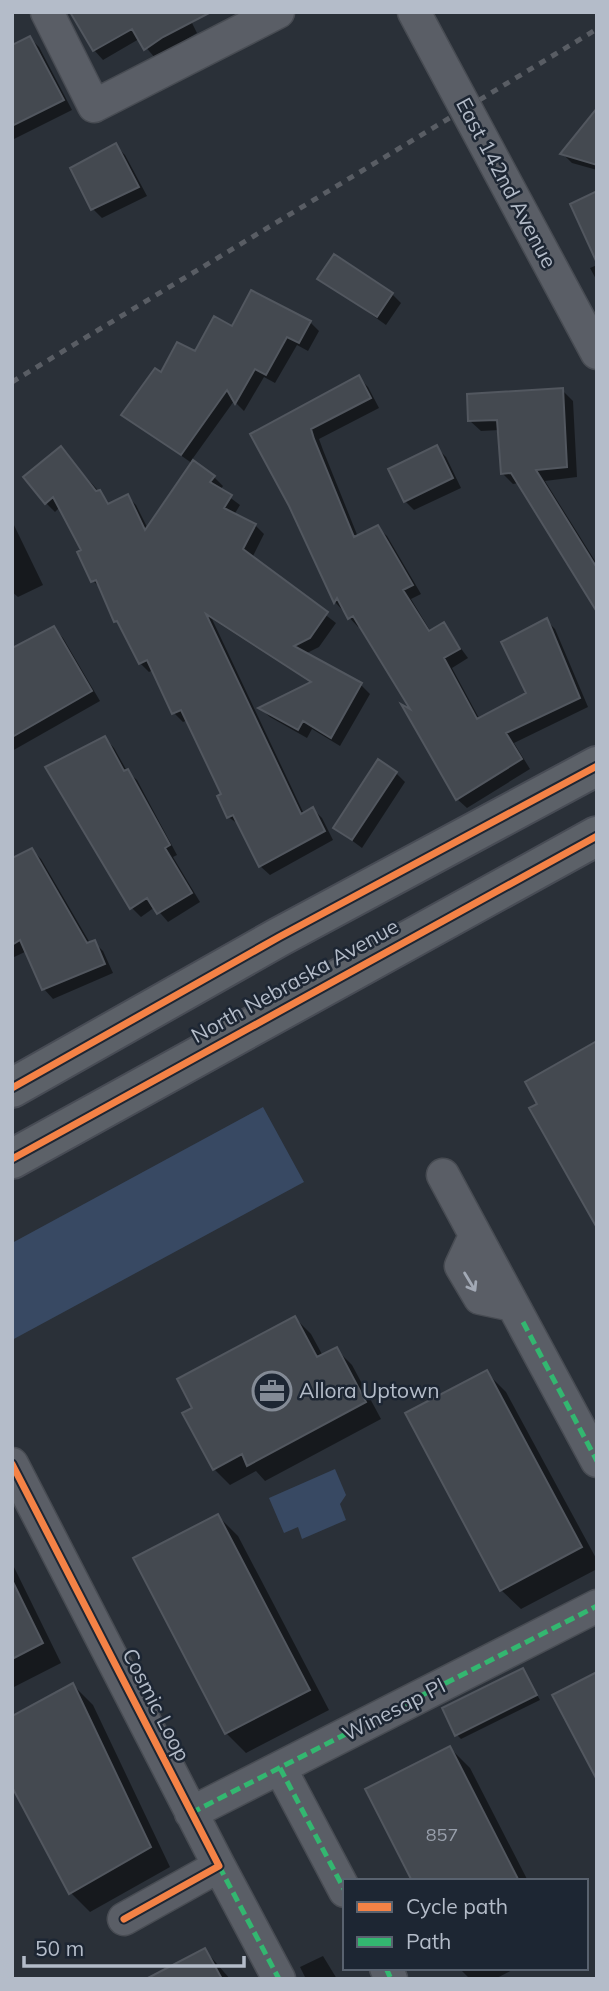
<svg xmlns="http://www.w3.org/2000/svg" width="609" height="1991" font-family="Mulish,sans-serif">
	<rect width="100%" height="100%" fill="#2a3038"/>
	<path fill="#384963" d="M263 1107 304 1182 12 1340V1243Z
		M335 1469 346 1495 340 1504 346 1520 302 1539 298 1527 284 1533 269 1498Z"/>
	<path fill="#0007" d="M72 12H209L192 23 197 33 155 58 139 39 103 60 94 50Z
		M30 38 39 47 72 110 12 140V48Z
		M597 111V170L572 163 563 154Z
		M116 146 125 155 147 196 102 218 93 209Z
		M597 265V281L590 268Z
		M320 278 392 294 401 303 386 325Z
		M310 322 319 331 308 351 297 345 275 383 264 377 244 411 234 401 191 461 214 477 223 486 220 490 240 505 234 515 255 525 264 534 252 558 336 623 319 647 305 654 361 685 370 694 340 746 312 729 307 738 270 717 261 709 311 683 212 619 304 814 313 809 322 818 333 840 270 875 260 866 240 825 228 817 224 794 188 720 183 722 174 713 153 670 149 672 140 663 103 590 93 581 84 551 60 507 55 512 46 503 61 449 111 505 127 496 136 505 148 529 193 464 124 415 161 374 232 329Z
		M359 378 368 387 379 408 319 439 323 450 358 537 377 527 387 536 421 594 411 599 431 632 443 624 468 658 452 668 480 720 528 694 546 620 555 629 588 707 514 743 530 769 467 808 457 799 415 714 361 625 358 627 335 602 291 505 253 435Z
		M562 390 573 401 577 477 545 481 597 564V608L519 483 513 484 502 473 500 430 481 431 470 421Z
		M437 448 446 457 461 488 414 510 405 501Z
		M12 521 43 585 18 597 12 592Z
		M54 628 63 638 100 701 12 751V650Z
		M105 738 114 748 127 771 137 780 177 855 173 857 200 902 168 922 155 907 141 917 131 907Z
		M396 773 405 782 362 848 335 828Z
		M32 850 41 859 90 943 94 942 103 951 113 973 53 999 44 989 27 951 12 958V860Z
		M295 1318 311 1334 323 1356 336 1349 352 1365 381 1419 265 1481 256 1471 230 1485 214 1469 195 1408Z
		M486 1372 506 1392 597 1560V1569L521 1609 501 1590Z
		M218 1516 238 1536 329 1710 246 1753 226 1733Z
		M12 1563 61 1663 12 1688Z
		M523 1670 540 1700 461 1739 457 1735Z
		M73 1685 93 1705 170 1867 90 1912 70 1892Z
		M450 1748 470 1768 528 1881H414Z
		M205 1950 230 1979H150Z
		M323 1956 337 1979H306L300 1967Z
		M459 1968H516L495 1979H470Z"/>
	<path fill="#444950" stroke="#52575f" stroke-width="2" d="M70 12H211L163 37 144 50 132 29 93 51Z
		M30 36 64 100 12 126V45Z
		M597 108V165L560 154Z
		M116 143 139 187 91 210 70 168Z
		M597 191V263L570 204Z
		M334 254 393 293 377 317 317 279Z
		M251 290 311 321 299 343 287 337 266 375 255 369 235 404 227 390 181 455 121 415 155 368 161 372 177 342 195 351 214 316 232 326Z
		M359 375 371 398 311 429 314 439 354 537 378 525 413 585 403 590 429 631 444 622 460 649 444 658 477 719 526 693 501 642 547 618 580 698 506 733 522 759 456 800 401 704 410 709 353 616 348 619 337 598 334 603 289 506 250 434Z
		M563 388 567 467 536 470 597 568V612L511 473 501 474 497 420 468 421 467 394Z
		M437 445 453 478 404 502 388 469Z
		M61 446 96 491 100 490 108 504 128 494 145 530 193 460 215 476 210 482 232 495 224 508 256 524 243 549 328 612 310 638 294 646 362 683 331 738 303 721 298 730 258 708 311 682 206 614 301 814 313 807 325 831 259 867 233 815 227 818 217 796 221 794 181 710 172 714 147 660 139 664 117 621 114 622 96 580 91 582 77 552 81 550 53 497 45 504 23 477Z
		M54 626 92 691 12 737V648Z
		M105 736 124 771 128 769 170 845 165 848 192 893 157 914 147 898 130 909 45 767Z
		M378 759 397 772 352 840 333 828Z
		M32 848 87 943 95 940 105 964 42 990 20 940 12 945V858Z
		M597 1041V1228L529 1108 537 1104 525 1082Z
		M295 1316 317 1357 337 1347 366 1402 247 1466 242 1454 213 1470 182 1413 192 1408 177 1379Z
		M487 1370 582 1547 500 1591 405 1413Z
		M218 1514 310 1690 225 1734 133 1558Z
		M12 1580 43 1643 12 1659Z
		M523 1668 537 1695 455 1736 442 1708Z
		M597 1672V1780L552 1695Z
		M73 1683 151 1847 69 1894 12 1787V1716Z
		M450 1746 519 1881H412L365 1789Z
		M205 1948 222 1979H146Z"/>
	<g fill="none" stroke-linecap="round" stroke-linejoin="round">
		<defs>
			<path id="street" d="M47 12 94 106 278 12
				M414 12 597 353
				M443 1175 597 1461
				M475 1236 461 1266 480 1298 513 1305
				M12 1464 219 1866 124 1919
				M280 1768 345 1891
				M191 1813 597 1606
				M219 1866 279 1979
				M386 1968 391 1979"/>
			<path id="primary" d="M12 1088 279 937 597 766
				M12 1159 597 836"/>
		</defs>
		<use href="#street" stroke="#484c53" stroke-width="35"/>
		<use href="#primary" stroke="#484c55" stroke-width="42"/>
		<use href="#street" stroke="#5a5e66" stroke-width="32"/>
		<use href="#primary" stroke="#5c6168" stroke-width="38"/>
		<path stroke="#595d64" stroke-width="5" stroke-dasharray="7 7" stroke-linecap="butt" d="M12 382 597 29"/>
		<path stroke="#33b770" stroke-width="5" stroke-dasharray="10 5" stroke-linecap="butt" d="M523 1322 597 1461
			M280 1768 345 1891
			M191 1813 597 1606
			M219 1866 279 1979
			M386 1968 391 1979"/>
		<defs>
			<path id="cycleway" d="M12 1088 279 937 597 766
				M12 1159 597 836
				M12 1464 219 1866 124 1919"/>
		</defs>
		<use href="#cycleway" stroke="#1d2633" stroke-width="11"/>
		<use href="#cycleway" stroke="#f48246" stroke-width="7"/>
	</g>
	<defs><path id="oneway-shaft" d="M-6 0H5M1.5-3L5.5 0L1.5 3" fill="none" stroke-width="1.6" stroke-linecap="round" stroke-linejoin="round" transform="scale(1.75)"/></defs>
	<use stroke="#a2a9b5" href="#oneway-shaft" transform="translate(470 1282) rotate(59)"/>
	<defs>
		<symbol id="office-ring" viewBox="-11 -11 22 22"><circle r="9.5" fill="#1d2633" stroke="#848b96" stroke-width="1.5"/><path d="M-6-3h4V-5.5h4V-3h4V5H-6ZM-1-4.5V-3h2v-1.5ZM-6 0V1H6V0Z" fill="#848b96"/></symbol>
	</defs>
	<g fill-rule="evenodd">
		<use href="#office-ring" x="250" y="1369" width="44" height="44"/>
	</g>
	<g text-anchor="middle" stroke-width="5" stroke-linejoin="round" paint-order="stroke">
		<g font-size="18" fill="#989fab">
			<text x="442" y="1841">857</text>
		</g>
		<g font-size="21" fill="#b4bcc9" stroke="#1d2633">
			<text transform="translate(506 183) rotate(62)" y="7">East 142nd Avenue</text>
			<text transform="translate(295 981) rotate(-29)" y="7">North Nebraska Avenue</text>
			<text transform="translate(156 1705) rotate(63)" y="7">Cosmic Loop</text>
			<text transform="translate(394 1710) rotate(-27)" y="7">Winesap Pl</text>
		</g>
		<g font-size="21" fill="#b4bcc9" stroke="#1d2633" text-anchor="start">
			<text x="299" y="1398">Allora Uptown</text>
		</g>
	</g>
	<rect width="609" height="1991" fill="none" stroke="#b4bcc9" stroke-width="28"/>
	<rect x="343" y="1879" width="245" height="91" fill="#1d2633" stroke="#59626f" stroke-width="2"/>
	<rect x="357" y="1902" width="35" height="10" fill="#f48246" stroke="#59626f" stroke-width="2"/>
	<text x="406" y="1914" font-size="21" fill="#b4bcc9">Cycle path</text>
	<rect x="357" y="1937" width="35" height="10" fill="#33b770" stroke="#59626f" stroke-width="2"/>
	<text x="406" y="1949" font-size="21" fill="#b4bcc9">Path</text>
	<path d="M24 1956v10h220v-10" fill="none" stroke="#b4bcc9" stroke-width="3.5"/>
	<text x="35" y="1956" font-size="21" fill="#b4bcc9" stroke="#1d2633" stroke-width="5" paint-order="stroke">50 m</text>
</svg>
